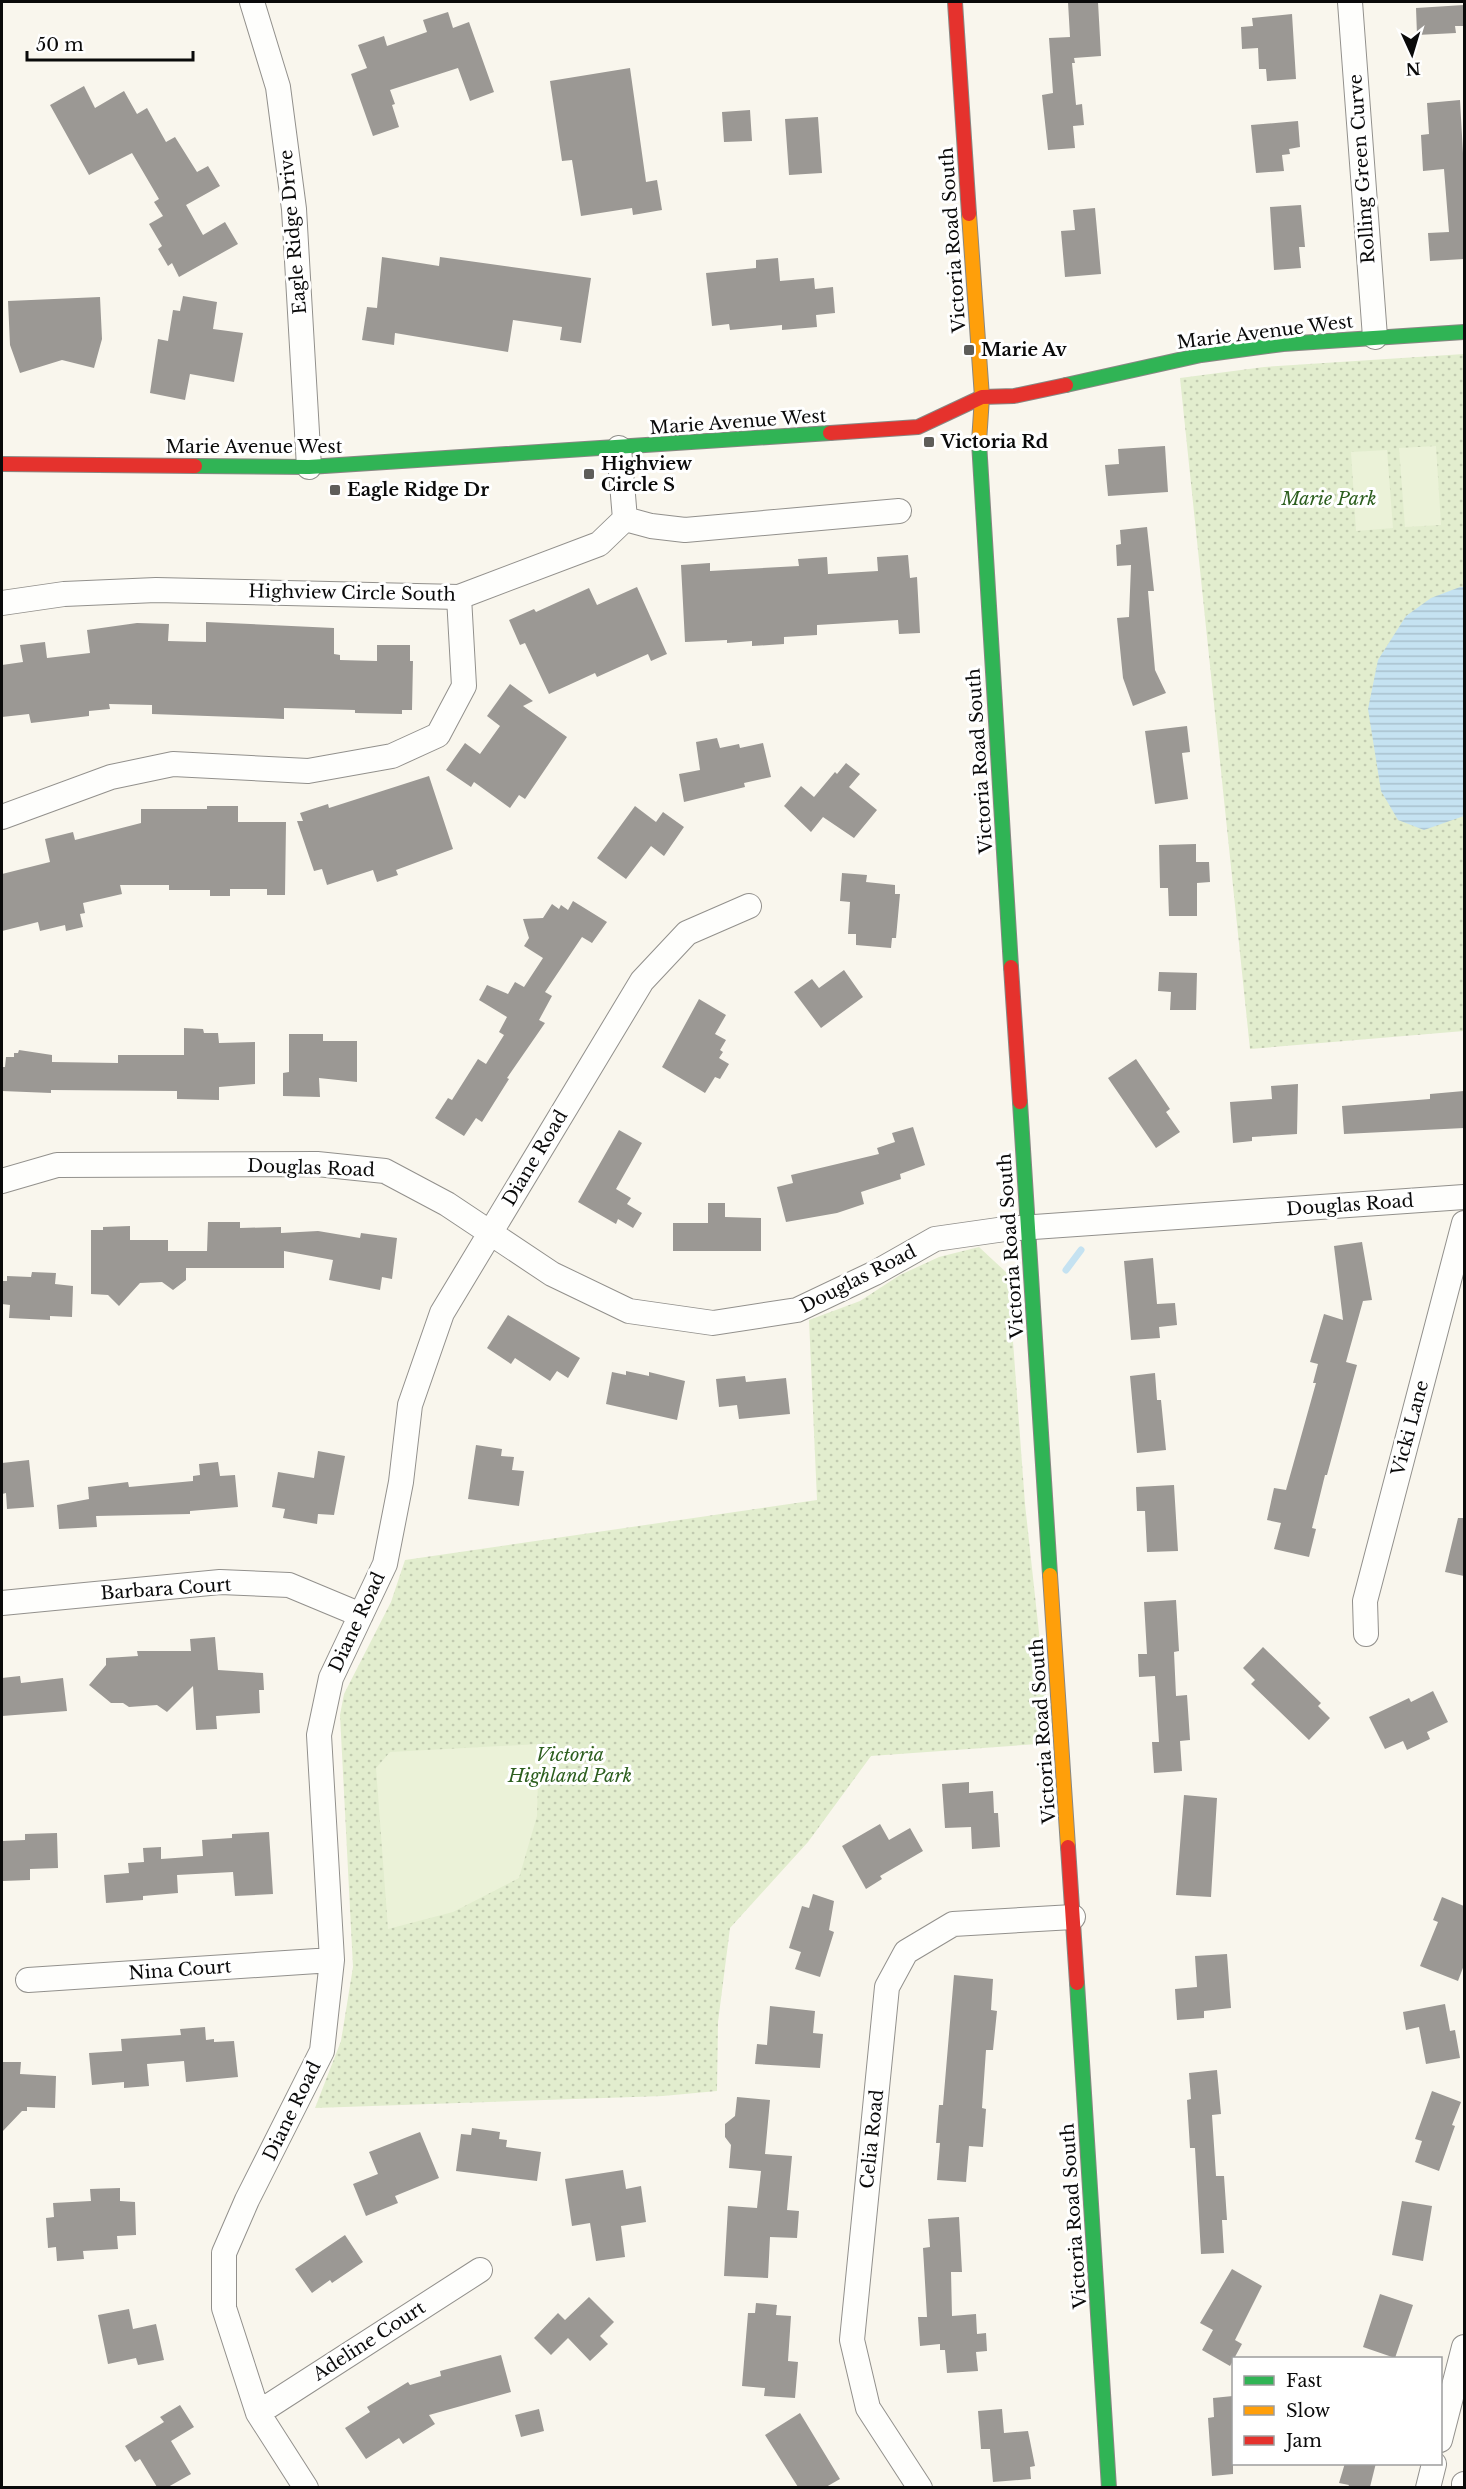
<svg xmlns="http://www.w3.org/2000/svg" width="1466" height="2489" font-family="'Libre Baskerville',serif">
	<defs>
		<pattern id="grass-dots" width="8" height="8" patternUnits="userSpaceOnUse" patternTransform="scale(1.5)"><rect width="8" height="8" fill="#e2edce"/><path d="M2 2h.1M6 6h.1" fill="none" stroke="#c1cab0" stroke-width="1.8" stroke-linecap="round"/></pattern>
		<pattern id="water-rules" width="6" height="5" patternUnits="userSpaceOnUse" patternTransform="scale(1.5)"><rect width="6" height="5" fill="#c5e2f1"/><path d="M0 2.5h6" fill="none" stroke="#a8c1cd"/></pattern>
	</defs>
	<rect width="100%" height="100%" fill="#f9f6ed"/>
	<path fill="url(#grass-dots)" d="M1464 354V1031L1250 1049 1180 378 1264 367Z
		M979 1247 1008 1274 1025 1504 1051 1743 871 1756 808 1842 730 1928 718 2022 717 2091 663 2096 315 2108 341 2041 353 1967 340 1715 344 1694 391 1602 405 1560 817 1500 809 1320 860 1301 900 1275 939 1257Z"/>
	<path fill="#ebf2d8" d="M1436 446 1441 525 1405 527 1399 448Z
		M1387 450 1393 528 1356 531 1351 452Z
		M539 1744 537 1816 519 1878 453 1912 388 1929 376 1768 390 1752Z"/>
	<path fill="url(#water-rules)" d="M1460 587H1464V816L1424 830 1398 820 1381 791 1368 709 1378 660 1406 616 1431 598Z"/>
	<g fill="none" stroke-linecap="round" stroke-linejoin="round">
		<path stroke="#c5e2f1" stroke-width="7" d="M1066 1270 1081 1250"/>
	</g>
	<path fill="#9b9894" d="M1068 2H1098L1101 56 1074 58 1075 63H1072L1076 105 1082 104 1084 125 1073 126 1075 148 1048 150 1042 95 1053 93 1049 38 1070 37Z
		M1464 5V26H1455L1456 33 1417 35 1416 8Z
		M448 12 453 28 469 22 494 92 470 101 458 68 390 90 395 104 392 105 399 127 373 136 351 74 367 68 358 45 384 36 387 46 427 32 423 20Z
		M1292 14 1296 79 1267 81 1266 69H1259L1258 48 1242 49 1241 27 1253 26 1252 18Z
		M630 68 646 182 657 180 662 210 633 215 632 208 581 216 572 160 562 161 550 81Z
		M84 86 95 108 124 91 137 114 147 108 166 142 175 137 197 172 208 166 220 186 186 205 203 235 225 222 238 244 179 277 172 263 168 266 158 249 162 246 149 224 163 216 154 202 159 199 132 153 89 175 50 105Z
		M1460 100 1464 171V259L1430 261 1428 233 1449 232 1444 169 1423 171 1421 135 1429 134 1427 103Z
		M750 110 752 141 724 142 722 112Z
		M818 117 822 173 789 175 785 119Z
		M1298 121 1300 147 1289 149 1290 154 1282 155 1284 171 1256 173 1251 125Z
		M1301 205 1305 247H1299L1301 268 1274 270 1270 207Z
		M1095 208 1101 274 1065 277 1061 231 1075 230 1073 210Z
		M382 257 439 266 440 257 591 278 581 343 560 340 562 327 513 320 508 352 395 333 394 345 362 340 367 307 377 308Z
		M778 258 780 281 814 278 815 289 833 287 835 313 816 315 817 327 782 330V325L730 330 729 324 712 326 706 273 756 268V260Z
		M183 296 217 302 213 329 243 333 234 382 190 374 185 400 150 393 158 339 168 341 173 310 180 311Z
		M100 297 102 339 94 368 62 360 20 373 10 345 8 301Z
		M1165 446 1168 492 1108 496 1105 465 1119 464 1118 449Z
		M1147 527 1154 591H1148L1155 670 1166 693 1133 706 1123 678 1117 618 1129 617 1131 565 1117 566 1116 545 1121 544 1120 530Z
		M908 555 910 578 917 577 920 633 899 634 898 620 817 625V635L784 637V644L752 646V641L727 643V640L685 642 681 565 710 563V571L799 566 798 559 827 557 828 574 878 571 877 557Z
		M637 587 667 654 651 661 648 654 597 677 595 673 549 694 525 643 520 645 509 620 534 609 536 612 589 588 597 605Z
		M206 622 334 628V654L340 655V660L377 661V645H410V661H413L412 710H402V714L355 713V710L284 708V719L264 718 152 714V705L109 704 110 709 89 711V716L31 723 29 714 2 717V665L23 662 20 645 45 642 47 658 90 653 87 630 137 623 169 624 168 641 206 642Z
		M510 684 533 701 523 706 567 737 525 799 519 795 510 808 474 782 471 787 446 770 465 743 480 754 500 726 487 716Z
		M1187 726 1190 752 1182 753 1188 799 1155 804 1145 731Z
		M717 738 720 748 739 744 740 748 763 743 771 777 744 783 745 787 684 802 679 774 700 770 696 742Z
		M846 763 860 774 849 787 877 810 854 838 823 817 811 832 784 806 801 786 814 797 835 772 837 774Z
		M429 776 453 849 396 870 398 875 377 882 373 870 327 885 322 869 314 871 297 821H303L300 813 328 804 329 808Z
		M207 806H238V822H286L285 895H267V889H230V896H210V890H169V885H120L122 894 83 903 85 913 80 914 83 927 66 931 65 925 40 931 38 922 2 931V874L50 862 45 839 73 832 75 840 141 823V809H207Z
		M635 806 656 822 663 812 684 827 664 856 651 846 626 879 597 858Z
		M1196 844V862H1209L1210 882 1197 883V916H1169L1168 888H1160L1159 845Z
		M842 873 867 875 866 882 895 885V894H900L896 938H892L891 948 856 945V934H848L850 902 840 901Z
		M573 901 607 922 592 943 582 937 545 992 552 996 539 1020 545 1023 507 1078 509 1079 482 1122 476 1118 464 1136 435 1118 448 1098 452 1100 478 1059 486 1064 504 1035 499 1032 507 1017 479 1000 487 985 508 994 515 982 524 987 543 958 524 946 529 938 523 919 543 918 552 904 559 909 561 905 568 910Z
		M844 970 863 997 821 1028 794 992 812 979 819 988Z
		M1159 972 1197 973 1196 1010H1170L1171 992 1158 991Z
		M699 999 726 1015 715 1034 726 1040 720 1050 723 1052 719 1058 729 1064 720 1079 715 1077 705 1093 662 1067Z
		M184 1028 203 1029 204 1033H218L219 1043 255 1042V1084L219 1087V1100L177 1099V1091L51 1090V1093L2 1091V1067H5L6 1057H14V1053H18L19 1050 52 1055V1062L118 1063V1055H184Z
		M289 1034H323V1041H357V1082L319 1078 320 1097 283 1096V1073L289 1072Z
		M1136 1059 1170 1109 1166 1112 1180 1132 1156 1148 1108 1078Z
		M1298 1084 1297 1134 1252 1137V1141L1233 1143 1230 1102 1272 1099 1271 1086Z
		M1464 1091V1128L1344 1134 1342 1106 1430 1099V1094Z
		M913 1127 925 1165 900 1174 901 1179 861 1192 864 1204 837 1213 786 1222 777 1187 793 1183 791 1175 879 1154 877 1148 895 1142 892 1133Z
		M619 1130 642 1143 616 1189 631 1198 627 1204 642 1213 633 1228 618 1219 616 1224 578 1202Z
		M708 1203H725V1217L761 1218V1251H673V1223H708Z
		M208 1222H240V1228L281 1227V1233L318 1231 360 1238 361 1233 397 1238 392 1279 382 1277 380 1290 329 1280 333 1260 284 1251V1268H186V1280L173 1290 162 1282 140 1283 119 1306 108 1295 91 1294V1230H103V1227L130 1226V1240H168V1251H207Z
		M1362 1242 1372 1300 1363 1301 1346 1362 1357 1365 1327 1475H1325L1312 1528 1316 1529 1309 1557 1274 1549 1281 1523 1267 1520 1274 1488 1286 1490 1316 1383H1313L1318 1364 1310 1362 1324 1314 1343 1320 1334 1246Z
		M1153 1258 1157 1304 1175 1303 1177 1325 1159 1327 1160 1338 1131 1340 1124 1261Z
		M32 1272 56 1273 55 1284 73 1286 72 1317 50 1316V1320L9 1318 10 1305 2 1304V1281H7V1276L31 1277Z
		M508 1315 580 1358 568 1378 557 1371 550 1381 515 1358 511 1364 487 1348Z
		M626 1371 649 1376V1372L685 1381 677 1420 606 1404 612 1372 626 1375Z
		M1155 1373 1157 1400H1161L1166 1450 1137 1453 1130 1376Z
		M745 1376 746 1382 786 1378 790 1414 739 1419 737 1405 719 1407 716 1379Z
		M476 1445 502 1449 501 1456 514 1457 512 1470 524 1471 519 1506 468 1499Z
		M318 1451 345 1456 334 1515 318 1514 317 1524 283 1518 285 1509 272 1507 278 1472 314 1478Z
		M29 1460 34 1507 7 1509 6 1493 2 1494V1463Z
		M218 1462 220 1476 235 1475 238 1507 190 1511V1514L96 1516 97 1527 59 1529 57 1505 89 1499 88 1487 128 1482 129 1487 193 1481V1476L200 1475 199 1464Z
		M1174 1485 1178 1551 1147 1552 1145 1511H1137L1136 1487Z
		M1458 1518H1464V1576L1445 1572Z
		M1176 1600 1179 1651 1174 1652 1176 1696 1187 1695 1190 1740 1180 1741 1182 1771 1154 1773 1152 1742H1159L1155 1676 1139 1677 1138 1654H1147L1144 1602Z
		M215 1637 218 1670 263 1673 264 1690H259L260 1713 216 1716 217 1729 196 1730 193 1686 167 1712 157 1705 129 1707 123 1703H111L89 1685 106 1665V1658L138 1656 137 1651H191L190 1639Z
		M1263 1647 1321 1703 1318 1706 1330 1718 1309 1740 1251 1684 1255 1680 1243 1668Z
		M20 1676 21 1683 63 1678 67 1711 2 1716V1678Z
		M1433 1691 1448 1722 1427 1732 1430 1739 1407 1750 1403 1741 1385 1749 1369 1717 1409 1698 1411 1702Z
		M969 1782V1793L993 1791 994 1813H998L1000 1847 972 1849 971 1827 945 1828 942 1784Z
		M1184 1795 1217 1798 1211 1897 1176 1895Z
		M880 1824 889 1840 910 1828 923 1851 880 1876 882 1879 866 1889 842 1846Z
		M269 1832 273 1894 235 1896 233 1872 177 1875 178 1893 143 1896V1900L106 1903 104 1875 129 1873 128 1863 144 1862 143 1848 161 1847V1859L203 1856 202 1840 232 1838V1834Z
		M57 1833 58 1868 30 1869V1880L3 1881 2 1841 25 1840V1834Z
		M813 1894 834 1901 829 1930 834 1932 820 1977 795 1969 801 1952 789 1948 802 1906 809 1908Z
		M1442 1897 1464 1906V1965L1458 1981 1420 1966 1438 1922 1433 1920Z
		M1227 1954 1231 2008 1204 2011V2018L1177 2020 1175 1989 1197 1987 1195 1956Z
		M954 1975 993 1979 991 2010 997 2011 993 2050H986L982 2108 986 2109 983 2147 969 2146 966 2182 937 2180 940 2143H936L939 2105H943Z
		M1445 2004 1450 2031 1455 2030 1460 2058 1426 2064 1419 2027 1406 2030 1403 2012Z
		M770 2006 815 2011 813 2033 823 2034 820 2068 755 2064 757 2044 767 2045Z
		M205 2027 206 2040 214 2039V2042L234 2041 238 2077 186 2082 184 2061 147 2064 149 2086 124 2088V2082L92 2085 89 2053 122 2051 121 2039 181 2035 180 2029Z
		M2 2062H21L20 2074 56 2076 55 2108 27 2107V2111H22L2 2132Z
		M1217 2070 1221 2114 1212 2115 1216 2176H1224L1227 2220H1222L1224 2253 1201 2254 1195 2148H1190L1187 2100 1191 2099 1189 2073Z
		M1432 2091 1461 2102 1452 2125 1455 2126 1439 2171 1415 2162 1422 2141 1415 2139Z
		M737 2097 770 2100 765 2154 792 2156 787 2210 799 2211 797 2238 770 2237 768 2278 724 2276 728 2206 757 2208 761 2171 729 2168 731 2145 725 2137V2124L735 2116Z
		M472 2128 500 2132 499 2139 507 2140 506 2147 541 2152 537 2181 456 2171 461 2134 471 2135Z
		M420 2132 439 2178 395 2196 398 2203 366 2216 353 2184 378 2174 369 2152Z
		M623 2170 626 2189 641 2186 646 2222 621 2226 625 2257 596 2261 590 2223 572 2226 565 2179Z
		M120 2188V2201L135 2202 136 2235 117 2236 118 2249 83 2251 84 2259 57 2261 56 2247 48 2248 46 2218 54 2217 53 2203 91 2201 90 2189Z
		M1402 2201 1432 2206 1423 2261 1392 2255Z
		M959 2217 962 2272H951L952 2316 976 2314 977 2334 986 2333 987 2351 976 2352 978 2371 947 2373 945 2350H940V2344L920 2346 918 2317H927L923 2248 930 2247 928 2219Z
		M345 2235 363 2262 332 2283 330 2280 312 2293 295 2269Z
		M1232 2269 1262 2286 1235 2340 1242 2344 1230 2366 1202 2350 1213 2330 1200 2323Z
		M1380 2294 1413 2305 1395 2358 1363 2347Z
		M589 2297 614 2322 600 2336 608 2344 590 2361 568 2338 551 2355 534 2338 558 2313 565 2320Z
		M756 2303 777 2305 776 2315 791 2316 788 2361 798 2362 795 2398 764 2396 765 2388 742 2386 748 2313H755Z
		M129 2309 133 2329 156 2324 164 2360 138 2365 136 2358 108 2364 98 2315Z
		M501 2355 511 2392 429 2415 435 2424 403 2444 399 2438 366 2459 345 2428 370 2412 367 2407 408 2382 410 2385 441 2376 440 2371Z
		M1233 2396V2474L1212 2476 1208 2418 1214 2417 1213 2398Z
		M180 2405 194 2427 171 2441 191 2474 168 2487H157L140 2459 135 2462 125 2446 164 2422 160 2417Z
		M539 2409 544 2431 521 2437 515 2415Z
		M1002 2409 1004 2433 1028 2431 1035 2466 1030 2467 1031 2479 993 2482 990 2449H981L978 2411Z
		M800 2413 840 2479 826 2487H798L765 2435Z
		M1345 2463H1376L1370 2487H1348L1349 2485 1339 2483Z"/>
	<g fill="none" stroke-linecap="round" stroke-linejoin="round">
		<defs>
			<path id="street" d="M252 2 278 87 294 209 309 467
				M1350 2 1375 337
				M619 448 625 519
				M2 603 64 594 156 590 459 597 599 544 625 519 651 526 685 530 899 511
				M2 817 111 777 173 764 308 771 392 756 438 735 464 686 459 597
				M2 1181 57 1165 317 1164 385 1171 447 1204 552 1274 629 1311 713 1323 797 1310 875 1273 935 1239 1005 1229 1464 1197
				M2 1603 220 1582 289 1585 361 1615
				M1366 1634 1365 1601 1464 1223
				M28 1980 332 1960
				M258 2413 480 2270
				M1440 2440 1464 2347
				M306 2488 258 2413 224 2308V2253L247 2200 322 2051 332 1960 319 1735 331 1678 385 1564 401 1482 410 1405 442 1313 642 981 687 933 749 906
				M920 2488 868 2408 852 2340 887 1987 906 1952 953 1924 1073 1917
				M1428 2488 1434 2464
				M1464 2488V2484"/>
			<path id="fast" d="M1066 385 1201 355 1283 344 1464 332
				M979 442 1011 967
				M195 466 309 467 830 433
				M1020 1102 1050 1575
				M1077 1983 1109 2488"/>
			<path id="slow" d="M969 214 982 397 979 442
				M1050 1575 1068 1847"/>
			<path id="jam" d="M955 2 969 214
				M830 433 918 427 982 397 1014 396 1066 385
				M2 464 195 466
				M1011 967 1020 1102
				M1068 1847 1077 1983"/>
		</defs>
		<use href="#street" stroke="#92908c" stroke-width="26"/>
		<use href="#fast" stroke="#888783" stroke-width="16"/>
		<use href="#slow" stroke="#888783" stroke-width="16"/>
		<use href="#jam" stroke="#888783" stroke-width="16"/>
		<use href="#street" stroke="#fefefc" stroke-width="24"/>
		<use href="#fast" stroke="#30b455" stroke-width="14"/>
		<use href="#slow" stroke="#ff9f0a" stroke-width="14"/>
		<use href="#jam" stroke="#e5322d" stroke-width="14"/>
	</g>
	<g fill="#5e5d59" stroke="#fff" stroke-width="2">
		<rect x="963" y="344" width="12" height="12" rx="3"/>
		<rect x="923" y="436" width="12" height="12" rx="3"/>
		<rect x="583" y="468" width="12" height="12" rx="3"/>
		<rect x="329" y="484" width="12" height="12" rx="3"/>
	</g>
	<g text-anchor="middle" stroke-width="6" stroke-linejoin="round" paint-order="stroke">
		<g font-size="18" fill="#0a0a0a" stroke="#fff">
			<text transform="translate(1362 169) rotate(-94)" y="6">Rolling Green Curve</text>
			<text transform="translate(293 232) rotate(-95)" y="6">Eagle Ridge Drive</text>
			<text transform="translate(953 240) rotate(-94)" y="6">Victoria Road South</text>
			<text transform="translate(1265 332) rotate(-7)" y="6">Marie Avenue West</text>
			<text transform="translate(738 422) rotate(-4)" y="6">Marie Avenue West</text>
			<text x="254" y="453">Marie Avenue West</text>
			<text transform="translate(352 593) rotate(1)" y="6">Highview Circle South</text>
			<text transform="translate(980 761) rotate(-94)" y="6">Victoria Road South</text>
			<text transform="translate(535 1158) rotate(-59)" y="6">Diane Road</text>
			<text transform="translate(311 1168) rotate(2)" y="6">Douglas Road</text>
			<text transform="translate(1350 1205) rotate(-4)" y="6">Douglas Road</text>
			<text transform="translate(1011 1246) rotate(-94)" y="6">Victoria Road South</text>
			<text transform="translate(858 1279) rotate(-27)" y="6">Douglas Road</text>
			<text transform="translate(1410 1428) rotate(-75)" y="6">Vicki Lane</text>
			<text transform="translate(166 1589) rotate(-4)" y="6">Barbara Court</text>
			<text transform="translate(357 1622) rotate(-65)" y="6">Diane Road</text>
			<text transform="translate(1043 1731) rotate(-94)" y="6">Victoria Road South</text>
			<text transform="translate(180 1970) rotate(-4)" y="6">Nina Court</text>
			<text transform="translate(292 2111) rotate(-64)" y="6">Diane Road</text>
			<text transform="translate(872 2139) rotate(-84)" y="6">Celia Road</text>
			<text transform="translate(1074 2216) rotate(-94)" y="6">Victoria Road South</text>
			<text transform="translate(369 2341) rotate(-33)" y="6">Adeline Court</text>
		</g>
		<g font-size="18" font-weight="bold" fill="#0a0a0a" stroke="#fff" text-anchor="start">
			<text x="981" y="356">Marie Av</text>
			<text x="941" y="448">Victoria Rd</text>
			<text x="601" y="470">Highview<tspan x="601" dy="21">Circle S</tspan></text>
			<text x="347" y="496">Eagle Ridge Dr</text>
		</g>
		<g font-size="18" font-style="italic" fill="#2c5e1e" stroke="#fff">
			<text x="1329" y="505">Marie Park</text>
			<text x="570" y="1761">Victoria<tspan x="570" dy="21">Highland Park</tspan></text>
		</g>
	</g>
	<rect width="1466" height="2489" fill="none" stroke="#0a0a0a" stroke-width="6"/>
	<rect x="1232" y="2357" width="210" height="108" fill="#ffffff" stroke="#9d9d9d" stroke-width="1.5"/>
	<rect x="1244" y="2376" width="30" height="9" fill="#30b455" stroke="#9d9d9d" stroke-width="1.5"/>
	<text x="1286" y="2387" font-size="18" fill="#0a0a0a">Fast</text>
	<rect x="1244" y="2406" width="30" height="9" fill="#ff9f0a" stroke="#9d9d9d" stroke-width="1.5"/>
	<text x="1286" y="2417" font-size="18" fill="#0a0a0a">Slow</text>
	<rect x="1244" y="2436" width="30" height="9" fill="#e5322d" stroke="#9d9d9d" stroke-width="1.5"/>
	<text x="1286" y="2447" font-size="18" fill="#0a0a0a">Jam</text>
	<g transform="translate(1412 54) rotate(176)" stroke="#ffffff" stroke-width="4.5" paint-order="stroke">
	<path d="M0-4.5L10 22L0 15L-10 22Z" fill="#0a0a0a"/>
	<text y="-9" font-size="16" font-weight="bold" text-anchor="middle" fill="#0a0a0a">N</text>
	</g>
	<path d="M27 51v9h166v-9" fill="none" stroke="#0a0a0a" stroke-width="3"/>
	<text x="36" y="51" font-size="18" fill="#0a0a0a" stroke="#ffffff" stroke-width="4.5" paint-order="stroke">50 m</text>
</svg>
